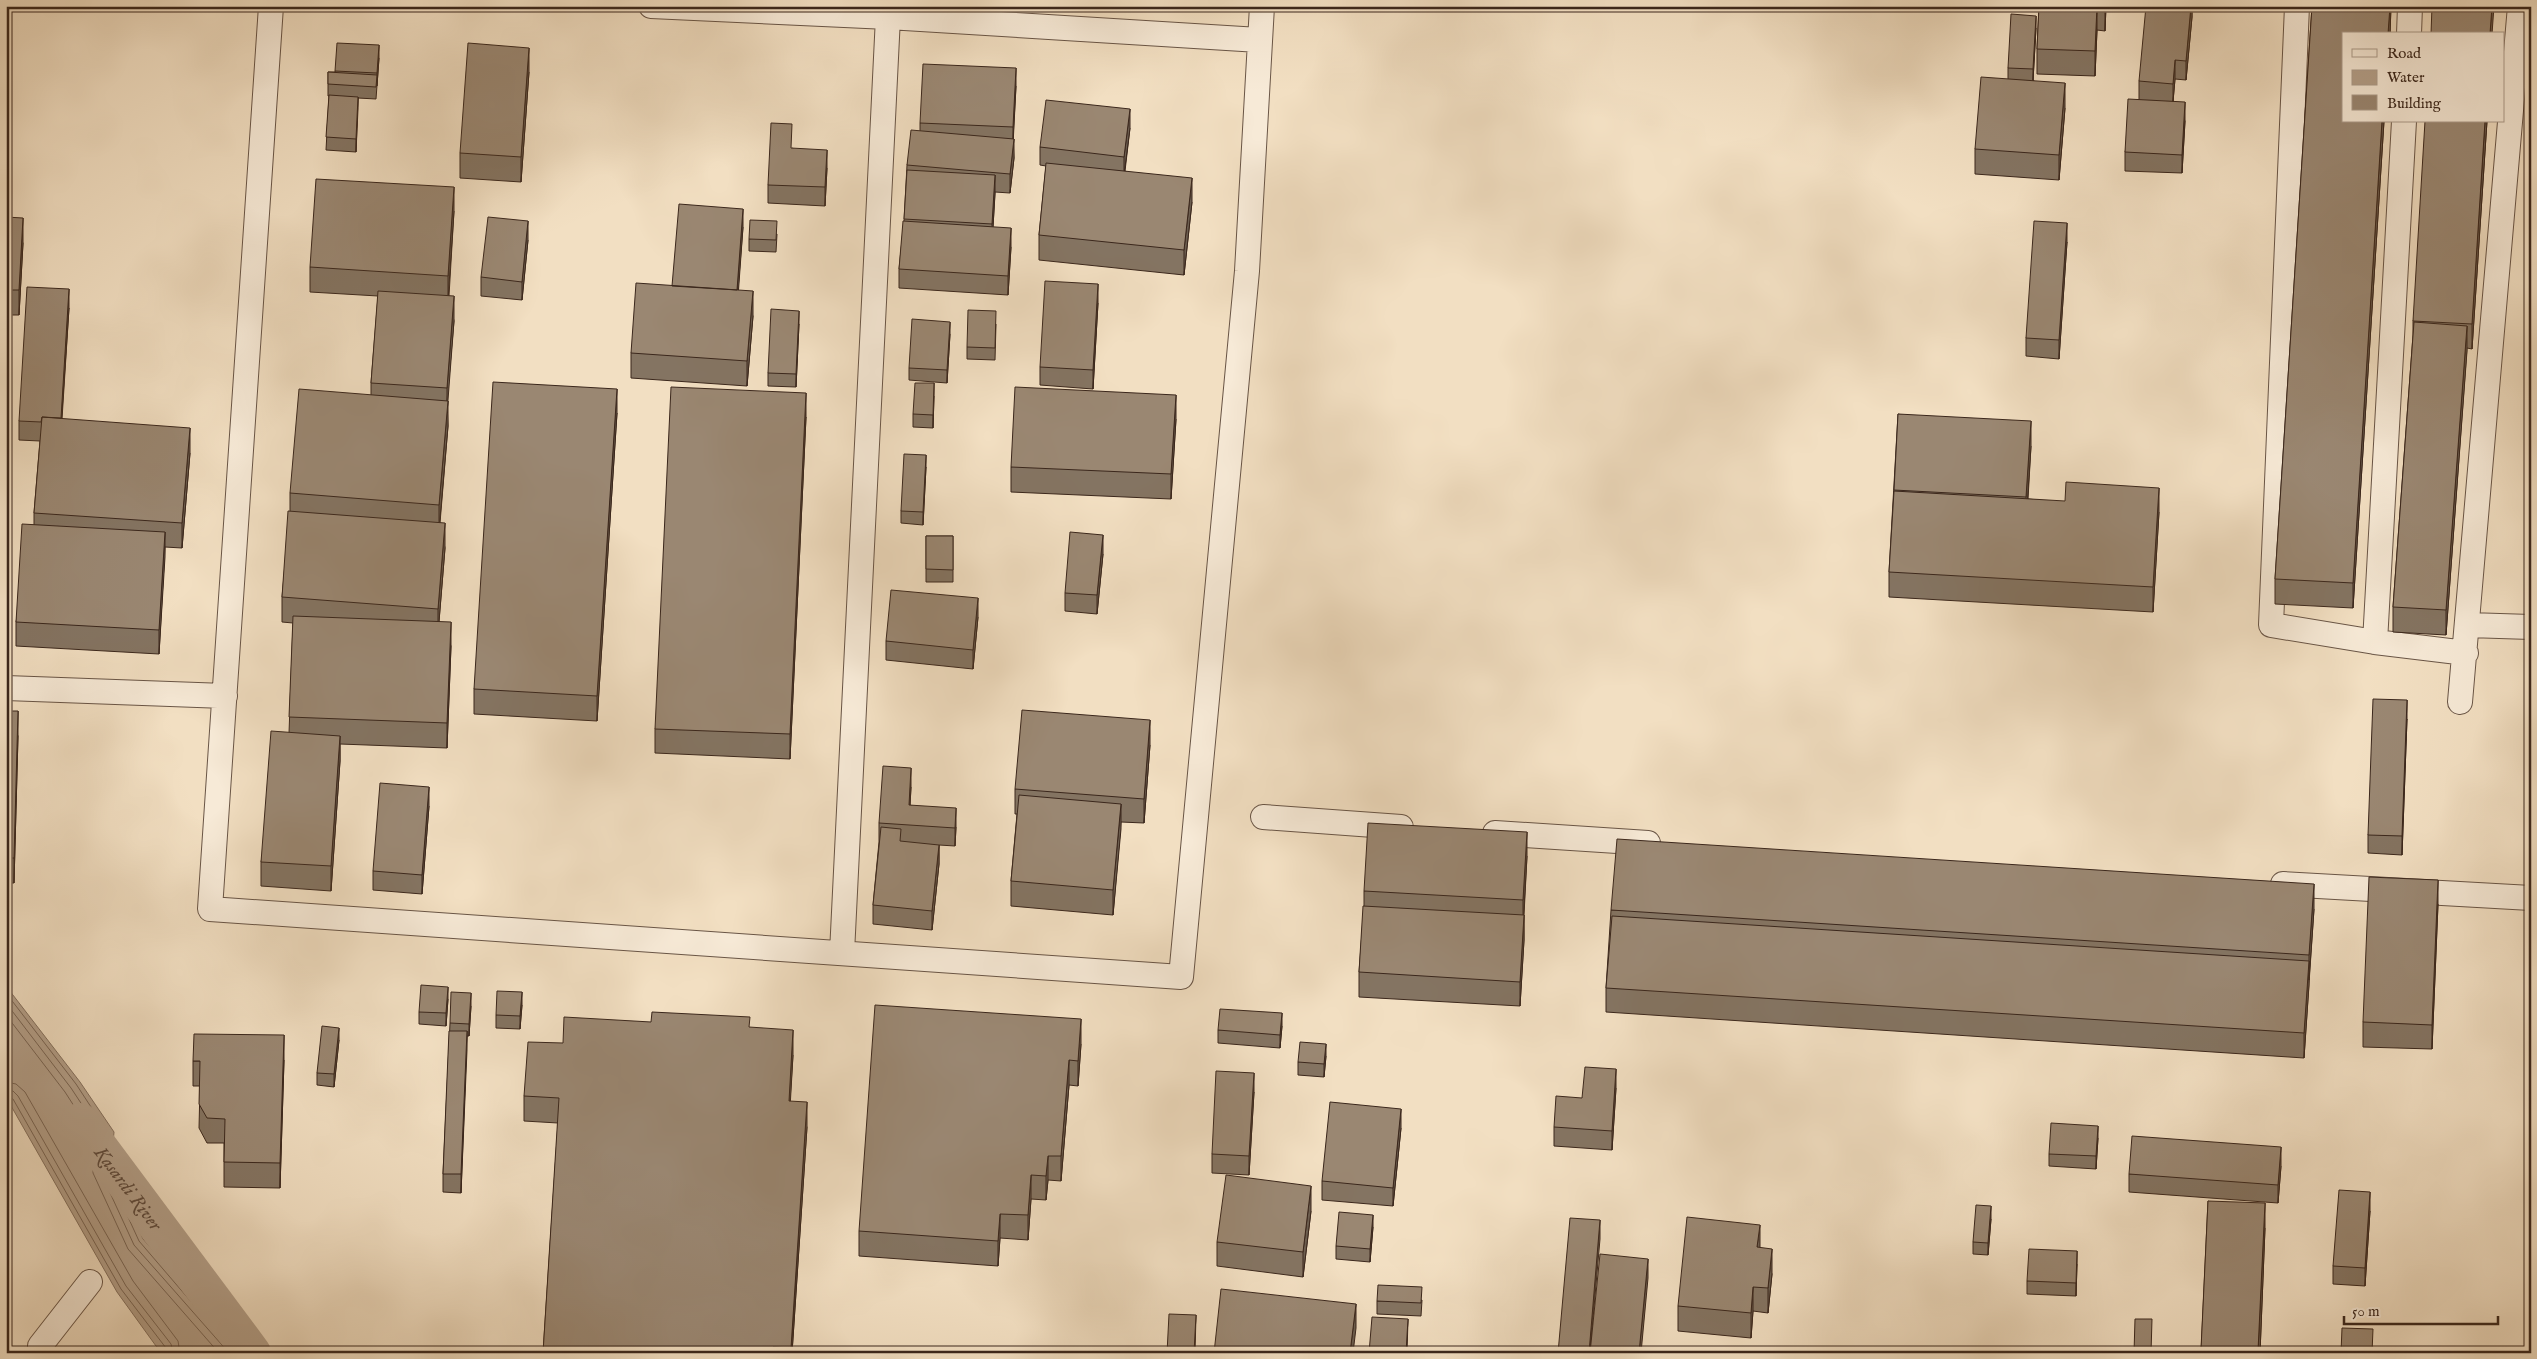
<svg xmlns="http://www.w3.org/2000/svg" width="2537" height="1359" font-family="'IM FELL English',serif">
	<rect width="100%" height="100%" fill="#f2dfc2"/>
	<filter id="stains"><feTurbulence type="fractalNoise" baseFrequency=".004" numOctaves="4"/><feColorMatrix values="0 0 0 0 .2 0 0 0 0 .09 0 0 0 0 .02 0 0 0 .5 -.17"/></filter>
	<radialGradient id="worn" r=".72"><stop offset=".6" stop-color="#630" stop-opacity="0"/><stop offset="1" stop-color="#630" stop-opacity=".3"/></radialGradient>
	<path fill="#b4a08a" stroke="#84705e" d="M6 986 80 1082 114 1132 111 1168 143 1239 238 1346 241 1353H164L156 1346 117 1292 6 1097Z"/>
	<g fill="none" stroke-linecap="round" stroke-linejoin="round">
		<path stroke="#786453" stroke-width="1" d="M6 993 76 1084 108 1133 106 1169 139 1241 235 1353
			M6 1003 71 1088 102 1135 100 1171 134 1245 229 1353
			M6 1015 65 1092 94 1137 93 1173 128 1249 219 1353
			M6 1082 16 1084 25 1092 133 1281 178 1341 180 1353
			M6 1090 13 1091 18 1096 126 1286 171 1344 173 1353
			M6 1096 13 1099 121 1289 166 1348 167 1353"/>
		<path stroke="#b4a08a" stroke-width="38" id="s1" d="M80 1122 252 1353"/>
		<defs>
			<path id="minor" d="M271 6 210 909 1181 977 1247 271 1262 6
				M651 6 888 17 1259 40
				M2297 6 2271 625 2375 642 2466 653
				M2409 34 2410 6
				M2468 625 2531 627
				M2375 642 2404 121
				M6 688 225 696
				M2460 702 2520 6
				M1263 817 1401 827
				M1495 833 1648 843
				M2283 884 2531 898
				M842 953 888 17
				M41 1353 40 1346 90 1282"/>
		</defs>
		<use href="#minor" stroke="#695546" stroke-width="26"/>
		<use href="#minor" stroke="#f7ead7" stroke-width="24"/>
	</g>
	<path fill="#847462" stroke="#3b271c" d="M2039 6H2106L2105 31 2097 30 2095 76 2037 74V49Z
		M2192 6V17L2186 80 2175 79 2173 101 2185 121 2182 173 2125 171V152L2139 99V81Z
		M2312 6H2391L2390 34H2343V121H2384L2353 608 2275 604V579Z
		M2036 28 2033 80 2065 108 2059 180 1975 174V149L2008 79V68Z
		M379 58 376 99 358 98 356 152 326 150 329 96H328V72H335V71Z
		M529 72 521 182 460 178V153Z
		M1016 86 1013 139 1014 158 1010 193 995 192 993 227 1011 247 1008 295 899 288V269L904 221 907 165 920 131V123Z
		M2487 121 2472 349 2467 348 2446 635 2393 632V607L2413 335V321Z
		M1130 128 1125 171 1192 202 1184 275 1039 260V235L1046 166 1040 165V147Z
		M792 148 827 168 825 206 768 203V185Z
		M454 211 449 296 454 321 447 401 448 426 440 523 445 548 439 621 451 646 447 748 340 744V761L331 891 261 886V862L289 733 293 623 282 622V597L290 511V493L371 395V383L378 296 310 292V267Z
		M6 217 23 243 19 315H6Z
		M743 227 738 290 753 316 747 386 631 378V353L672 286Z
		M777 234 776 252 749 251V239Z
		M528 240 522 300 481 296V277Z
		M2067 242 2059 359 2026 356V338Z
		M1098 303 1093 389 1040 385V367Z
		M69 308 62 419 190 453 182 548 165 547 159 654 16 646V622L34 525V513L40 441 19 440V421Z
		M799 324 796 387 768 386V373Z
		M996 324 995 360 967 359V347Z
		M950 334 947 383 909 380V368Z
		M934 396 933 428 913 427V414Z
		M617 413 597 721 474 714V689Z
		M1898 414 2031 446 2028 499 2159 512 2153 612 1889 597V572Z
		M806 417 790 759 655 753V729Z
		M1176 419 1171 499 1011 492V467Z
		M926 467 923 525 901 523V511Z
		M926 536H953V582H926Z
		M1103 554 1097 614 1065 611V593Z
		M978 617 973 669 886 660V641Z
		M6 711 18 736 14 883H6Z
		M2407 719 2402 855 2368 853V835Z
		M1150 745 1144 823 1121 822 1113 915 1011 906V881L1017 814H1015V789Z
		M911 787 910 805 956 827 955 846 939 845V864L932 930 873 924V905L879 842V823Z
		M429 806 422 894 373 890V871Z
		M1527 856 1524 915V940L1520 1006 1359 997V972L1364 906V891Z
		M2438 904 2432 1049 2363 1047V1022Z
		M2314 909 2304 1058 1606 1012V988L1611 910Z
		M448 999 446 1026 419 1024V1012Z
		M522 1005 520 1029 496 1028V1015Z
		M471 1006 469 1036H467L461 1193 443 1192V1174L450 1023Z
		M1282 1026 1280 1048 1218 1043V1030Z
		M750 1028 793 1055 790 1101 807 1127 792 1353H543L558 1123 524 1121V1096L563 1043Z
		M339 1040 334 1087 317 1085V1073Z
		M1081 1044 1078 1086 1069 1085 1061 1181 1048 1180 1046 1200 1031 1199 1028 1240 1000 1238 998 1266 859 1256V1231Z
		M1326 1056 1324 1077 1298 1075V1062Z
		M284 1060 280 1188 224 1187V1143H207L199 1128 200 1086H193V1061Z
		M1616 1088 1612 1150 1554 1146V1127L1582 1098Z
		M1254 1092 1249 1175 1212 1173V1154Z
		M1401 1128 1393 1206 1322 1200V1181Z
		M2098 1138 2096 1169 2049 1166V1154Z
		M2281 1166 2278 1203 2129 1192V1174Z
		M2208 1201 2265 1228 2260 1353H2201Z
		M1311 1211 1303 1277 1217 1266V1242Z
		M2370 1211 2365 1286 2333 1284V1266Z
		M1991 1219 1988 1255 1973 1254V1242Z
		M1373 1227 1370 1262 1336 1259V1246Z
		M1760 1248 1772 1274 1768 1313 1753 1311 1751 1338 1678 1331V1306Z
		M2077 1264 2076 1296 2027 1294V1281Z
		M1422 1300 1421 1316 1377 1314V1301Z"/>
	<path fill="#6c5e50" stroke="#3b271c" d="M2097 6V30L2095 76V51Z
		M2105 6H2106L2105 31Z
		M2191 6H2192V17L2186 80V61Z
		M2390 6H2391L2390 34H2388Z
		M2492 6H2494L2492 34H2490Z
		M2036 16V28L2033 81V69Z
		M379 45V58L377 86V73Z
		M529 48V72L521 182V157Z
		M2175 60V79L2173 102V84Z
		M1016 68V86L1013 145V127Z
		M2065 83V108L2059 180V155Z
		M358 97V109L356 152V139Z
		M2185 102V121L2182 173V155Z
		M1130 109V128L1124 175V157Z
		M2382 121H2384L2353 608V583Z
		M2485 121H2487L2472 349V324Z
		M1014 139V158L1010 193V174Z
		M827 150V168L825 206V187Z
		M995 175V194L992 243V224Z
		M1192 178V202L1184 275V250Z
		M454 187V211L448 300V276Z
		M743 209V227L737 311V292Z
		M23 218V243L19 315V290Z
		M528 221V240L522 300V282Z
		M2067 223V242L2059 359V340Z
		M1011 228V247L1008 295V276Z
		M1098 284V303L1093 389V370Z
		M69 289V308L60 442V423Z
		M753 291V316L747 386V361Z
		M454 296V321L447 413V388Z
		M799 311V324L796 387V374Z
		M950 322V334L947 383V370Z
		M2467 326V351L2446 635V610Z
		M934 383V396L933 428V415Z
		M617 389V413L597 721V696Z
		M806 393V417L790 759V734Z
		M1176 395V419L1171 499V474Z
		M448 401V426L439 530V505Z
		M2031 421V446L2026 522V497Z
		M190 428V453L182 548V523Z
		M926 455V467L923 525V512Z
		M2159 488V512L2153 612V587Z
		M9 493V518L6 569V544Z
		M445 523V548L438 634V609Z
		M165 532V557L159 654V630Z
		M1103 535V554L1097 614V595Z
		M978 598V617L973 669V650Z
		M451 622V646L447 748V723Z
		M2407 700V719L2402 855V836Z
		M18 711V736L14 883V858Z
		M1150 720V745L1144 823V799Z
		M340 736V761L331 891V866Z
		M911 768V787L909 824V805Z
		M429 787V806L422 894V875Z
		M1121 804V829L1113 915V890Z
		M956 808V827L955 846V828Z
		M1527 832V856L1523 925V900Z
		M939 845V864L932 930V911Z
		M2438 880V904L2432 1049V1025Z
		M2314 884V909L2309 980V955Z
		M1524 915V940L1520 1006V982Z
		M2309 961V985L2304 1058V1033Z
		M448 987V999L446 1026V1013Z
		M522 992V1005L520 1029V1016Z
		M471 993V1006L469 1036V1024Z
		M1282 1013V1026L1280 1048V1035Z
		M1081 1019V1044L1078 1086V1061Z
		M339 1028V1040L334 1087V1074Z
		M793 1030V1055L789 1126V1101Z
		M467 1031V1050L461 1193V1174Z
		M284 1035V1060L280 1188V1163Z
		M1326 1044V1056L1324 1077V1064Z
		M1069 1060V1085L1061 1181V1156Z
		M1616 1069V1088L1612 1150V1131Z
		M1254 1073V1092L1249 1175V1156Z
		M807 1102V1127L792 1353H791Z
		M1401 1109V1128L1393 1206V1188Z
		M2098 1126V1138L2096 1169V1156Z
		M2281 1147V1166L2278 1203V1185Z
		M1048 1156V1180L1046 1200V1176Z
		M1031 1175V1199L1028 1240V1215Z
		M1311 1186V1211L1303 1277V1252Z
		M2370 1192V1211L2365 1286V1268Z
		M2265 1203V1228L2260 1353H2258Z
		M1991 1206V1219L1988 1255V1243Z
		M1000 1214V1238L998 1266V1241Z
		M1373 1215V1227L1370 1262V1249Z
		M1600 1220V1239L1590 1353H1589Z
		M1760 1225V1249L1757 1247Z
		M1772 1249V1274L1768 1313V1288Z
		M2077 1251V1264L2076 1296V1283Z
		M1648 1259V1278L1641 1353H1639Z
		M1753 1287V1311L1751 1338V1313Z
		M1356 1304V1328L1353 1353H1350Z
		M1196 1315 1195 1353H1194Z
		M1408 1319 1407 1353H1406Z"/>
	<path fill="#9a8772" stroke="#3b271c" d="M2039 6H2097L2095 51 2037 49Z
		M2146 6H2191L2186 61 2175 60 2173 84 2139 81Z
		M2312 6H2390L2388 34H2343V121H2382L2353 583 2275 579Z
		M2432 6H2492L2490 34H2431Z
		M2011 14 2036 16 2033 69 2008 68Z
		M337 43 379 45 377 73 335 71Z
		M468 43 529 48 521 157 460 153Z
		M923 64 1016 68 1013 127 920 123Z
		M328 72 377 75 376 87 328 84Z
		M1981 77 2065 83 2059 155 1975 149Z
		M329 95 358 97 356 139 326 137Z
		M2128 99 2185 102 2182 155 2125 152Z
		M1046 100 1130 109 1124 157 1040 147Z
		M2425 121H2485L2472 324 2413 321Z
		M771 123 792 124 791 148 827 150 825 187 768 185Z
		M911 130 1014 139 1010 174 907 165Z
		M1046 163 1192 178 1184 250 1039 235Z
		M907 170 995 175 992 224 904 219Z
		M316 179 454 187 448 276 310 267Z
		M679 204 743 209 737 290 672 286Z
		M6 217 23 218 19 290H6Z
		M488 217 528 221 522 282 481 277Z
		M750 220 777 221 776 240 749 239Z
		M903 221 1011 228 1008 276 899 269Z
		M2034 221 2067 223 2059 340 2026 338Z
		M1045 281 1098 284 1093 370 1040 367Z
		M636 283 753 291 747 361 631 353Z
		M27 287 69 289 61 418 42 417 41 422 19 421Z
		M378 291 454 296 447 388 371 383Z
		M771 309 799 311 796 374 768 373Z
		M968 310 996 311 995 348 967 347Z
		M912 319 950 322 947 370 909 368Z
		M2414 322 2467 326 2446 610 2393 607Z
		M493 382 617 389 597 696 474 689Z
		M915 383H934L933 415 913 414Z
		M671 387 806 393 790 734 655 729Z
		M1015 387 1176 395 1171 474 1011 467Z
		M299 389 448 401 439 505 290 493Z
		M1898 414 2031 421 2026 497 1894 490Z
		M42 417 190 428 182 523 34 513Z
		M904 454 926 455 923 512 901 511Z
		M2066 482 2159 488 2153 587 1889 572 1894 491 2065 501Z
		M6 493H9L6 544Z
		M288 511 445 523 438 609 282 597Z
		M22 524 165 532 159 630 16 622Z
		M1070 532 1103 535 1097 595 1065 593Z
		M926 536H953V570L926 569Z
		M891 590 978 598 973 650 886 641Z
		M293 616 451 622 447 723 289 717Z
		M2373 699 2407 700 2402 836 2368 835Z
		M1022 710 1150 720 1144 799 1015 789Z
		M6 711H18L14 858H6Z
		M271 731 340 736 331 866 261 862Z
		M883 766 911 768 909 805 956 808 955 828 879 823Z
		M380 783 429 787 422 875 373 871Z
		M1019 795 1121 804 1113 890 1011 881Z
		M1368 823 1527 832 1523 900 1364 891Z
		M881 827 901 829 900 841 939 845 932 911 873 905Z
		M1617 839 2314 884 2309 955 1611 910Z
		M2369 877 2438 880 2432 1025 2363 1022Z
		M1363 906 1524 915 1520 982 1359 972Z
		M1612 916 2309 961 2304 1033 1606 988Z
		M421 985 448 987 446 1013 419 1012Z
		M497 991 522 992 520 1016 496 1015Z
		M451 992 471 993 469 1024 450 1023Z
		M875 1005 1081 1019 1078 1061 1069 1060 1061 1156H1048L1046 1176 1031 1175 1028 1215 1000 1214 998 1241 859 1231Z
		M1220 1009 1282 1013 1280 1035 1218 1030Z
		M652 1012 750 1017 749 1027 793 1030 789 1101 807 1102 791 1348 773 1347V1353H543L559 1098 524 1096 528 1042 563 1043 564 1017 651 1022Z
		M322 1026 339 1028 334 1074 317 1073Z
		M449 1031H467L461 1174H443Z
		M194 1034 284 1035 280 1163 224 1162 225 1119 207 1118 199 1104 200 1061H193Z
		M1300 1042 1326 1044 1324 1064 1298 1062Z
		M1585 1067 1616 1069 1612 1131 1554 1127 1556 1096 1582 1098Z
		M1216 1071 1254 1073 1249 1156 1212 1154Z
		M1330 1102 1401 1109 1393 1188 1322 1181Z
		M2051 1123 2098 1126 2096 1156 2049 1154Z
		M2132 1136 2281 1147 2278 1185 2129 1174Z
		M1226 1175 1311 1186 1303 1252 1217 1242Z
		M2339 1190 2370 1192 2365 1268 2333 1266Z
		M2208 1201 2265 1203 2258 1351 2201 1349Z
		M1976 1205 1991 1206 1988 1243 1973 1242Z
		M1339 1212 1373 1215 1370 1249 1336 1246Z
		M1687 1217 1760 1225 1757 1247 1772 1249 1768 1288 1753 1287 1751 1313 1678 1306Z
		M1570 1218 1600 1220 1589 1353H1558Z
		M2029 1249 2077 1251 2076 1283 2027 1281Z
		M1600 1254 1648 1259 1639 1353H1590Z
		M1378 1285 1422 1287 1421 1303 1377 1301Z
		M1221 1289 1356 1304 1350 1353H1214Z
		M1169 1314 1196 1315 1194 1353H1167Z
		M1372 1317 1408 1319 1406 1353H1369Z
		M2135 1319H2152L2151 1353H2134Z
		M2342 1328 2373 1329 2372 1353H2341Z"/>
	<g text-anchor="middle" stroke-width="4" stroke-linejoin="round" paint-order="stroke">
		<g font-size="19" font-style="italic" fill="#5f4b3d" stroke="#f7ead7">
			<text dy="7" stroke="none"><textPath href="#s1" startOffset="82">Kasardi River</textPath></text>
		</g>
	</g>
	<rect width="2537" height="1359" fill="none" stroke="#f2dfc2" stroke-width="25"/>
	<rect x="8" y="8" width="2522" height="1344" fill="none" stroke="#3b271c" stroke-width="2.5"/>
	<rect x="12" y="12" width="2512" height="1334" fill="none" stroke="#3b271c"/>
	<rect x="2342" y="32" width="162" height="90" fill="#f7ead7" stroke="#ac9c8c"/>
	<rect x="2352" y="49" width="25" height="8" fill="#f7ead7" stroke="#ac9c8c"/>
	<text x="2387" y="58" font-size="15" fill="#3b271c">Road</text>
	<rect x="2352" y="70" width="25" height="15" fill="#b4a08a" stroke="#ac9c8c"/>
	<text x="2387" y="82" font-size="15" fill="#3b271c">Water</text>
	<rect x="2352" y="95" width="25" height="15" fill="#9a8772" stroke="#ac9c8c"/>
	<text x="2387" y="108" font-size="15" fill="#3b271c">Building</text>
	<path d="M2344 1316v8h154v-8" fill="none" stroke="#3b271c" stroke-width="2.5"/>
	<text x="2352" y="1316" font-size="15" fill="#3b271c" stroke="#f7ead7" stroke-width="4" paint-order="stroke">50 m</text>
	<rect width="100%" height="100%" filter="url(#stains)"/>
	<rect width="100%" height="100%" fill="url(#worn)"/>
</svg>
